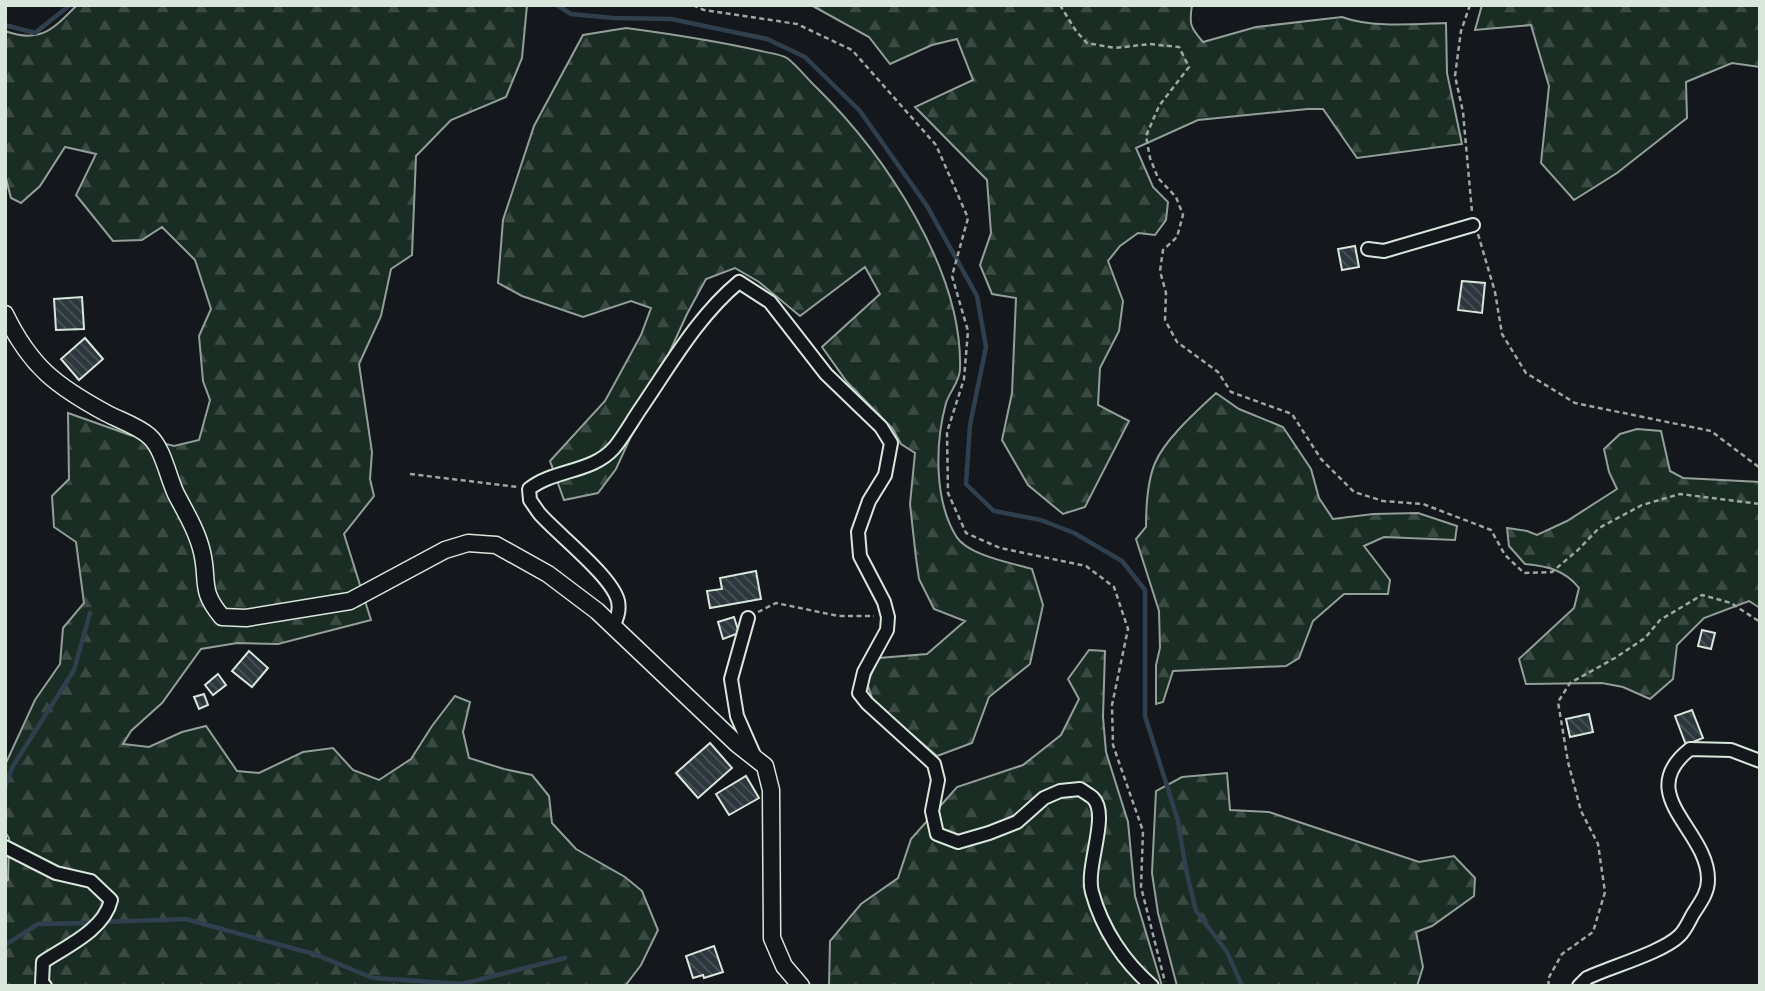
<svg xmlns="http://www.w3.org/2000/svg" width="1765" height="991" font-family="'Space Grotesk',sans-serif">
	<defs>
		<pattern id="forest-firs" width="22" height="20" patternUnits="userSpaceOnUse" patternTransform="scale(1.75)"><rect width="22" height="20" fill="#1a2d24"/><path d="M5 1l3.5 6h-7zM16 11l3.5 6h-7z" fill="#3b4b43"/></pattern>
		<pattern id="building-back-hatch" width="6" height="6" patternUnits="userSpaceOnUse" patternTransform="scale(1.75)"><rect width="6" height="6" fill="#2c363c"/><path d="M-1 5l2 2M0 0l6 6M5-1l2 2" fill="none" stroke="#4a5358"/></pattern>
	</defs>
	<rect width="100%" height="100%" fill="#14181c"/>
	<path fill="url(#forest-firs)" stroke="#939e99" stroke-width="2" d="M77 5H527L522 58 506 97 451 120 416 156 412 255 391 269 381 316 359 364 372 452 370 479 374 496 344 534 371 620 278 644 237 643 201 649 162 703 131 731 123 744 149 747 182 732 206 726 237 771 259 773 303 752 333 748 353 770 379 780 411 759 432 726 455 696 470 702 463 732 469 758 504 769 532 775 549 796 552 823 576 849 625 877 642 891 658 930 641 965 625 986H5V881L8 880 9 838 5 832V765L35 700 60 664 63 628 84 603 76 542 54 527 52 496 69 479 68 413 130 435 174 446 199 440 210 400 203 381 199 336 211 309 195 260 162 227 142 240 113 241 76 195 96 154 65 147 40 186 21 203 11 198 5 175V31C41 44 53 29 77 5Z
		M811 5H1192C1189 24 1190 27 1203 42L1256 27 1342 17C1371 28 1415 24 1446 23L1447 73 1462 144 1357 158 1323 109H1308L1198 120 1136 148 1153 187 1168 202 1166 220 1155 235 1138 233 1120 246 1108 261 1123 301 1119 331 1100 368 1098 405 1129 421 1085 507 1063 514 1028 485 1002 440 1012 393 1016 298 992 294 980 265 991 233 987 180 915 107 973 80 957 39 932 45 890 64 869 37Z
		M1482 5H1760V67L1732 63 1686 82 1687 118 1617 173 1574 200 1541 163 1549 86 1531 25 1475 30Z
		M626 28C671 34 717 41 761 51 769 53 780 54 787 58 798 66 807 79 817 88 885 155 963 270 960 369 960 381 950 391 946 403 935 443 934 500 956 536 967 555 1011 563 1032 569L1043 605 1030 664 989 697 972 743 937 756 873 701 867 683 879 658 927 654 965 621 934 609 919 579 916 558 910 504 915 453 901 444 893 429 847 382 822 347 880 294 865 267 800 316 759 282 735 268 706 279 687 314 616 469 598 493 564 500 550 461 605 401 641 335 651 308 631 301 583 317 522 296 498 283 503 220 534 126 583 35Z
		M1216 393 1239 409 1283 427 1311 469 1319 498 1333 519 1373 514 1418 513 1457 526 1455 540 1384 537 1364 546 1390 580 1388 594H1344L1313 621 1299 658 1286 666 1173 671 1163 702 1156 704V665L1160 648 1159 611 1136 539 1146 527C1146 507 1147 482 1155 463 1165 439 1197 411 1216 393Z
		M1637 429 1661 431 1670 471 1683 478 1760 482V608L1749 601 1704 618 1677 645 1673 679 1650 699 1623 687 1602 683 1526 684 1519 659 1574 608 1579 588C1565 570 1547 566 1525 564L1509 546 1507 528 1527 531 1537 535 1567 521 1617 489 1609 472 1604 449 1620 434Z
		M1089 650 1105 651 1103 717 1106 752 1128 822 1135 896 1162 986H829L830 941 861 904 898 878 911 839 957 787 1023 765 1061 735 1079 699 1068 679Z
		M1227 773 1230 810 1269 812 1419 862 1454 856 1475 878 1474 896 1432 926 1416 932 1423 967 1417 986H1177L1158 913 1152 873 1156 791 1182 777Z"/>
	<g fill="none" stroke-linecap="round" stroke-linejoin="round">
		<path stroke="#2f3f4d" stroke-width="4.5" d="M557 5 571 14 613 18 671 19 767 39 805 57 860 111 927 206 977 296 986 347 970 425 966 484 994 511 1041 520 1074 533 1122 561 1145 590V716L1178 821 1186 870 1196 911 1227 952 1242 986
			M5 25 35 33 70 5
			M5 786 13 766 74 670 90 613
			M103 922 185 919 314 954 373 978 462 984 565 958
			M5 945 38 924 94 923"/>
	</g>
	<path fill="url(#building-back-hatch)" stroke="#d8e6dc" stroke-width="2" d="M1355 246 1359 267 1342 270 1338 249Z
		M1462 281 1485 283 1482 313 1458 310Z
		M82 297 84 329 56 330 54 299Z
		M85 338 103 359 79 380 61 359Z
		M756 571 761 599 710 608 707 591 722 589 720 578Z
		M734 617 739 633 723 639 718 622Z
		M1702 630 1715 633 1711 649 1698 646Z
		M249 651 268 668 252 687 232 671Z
		M218 674 226 685 213 695 205 685Z
		M204 694 208 705 199 709 194 697Z
		M1692 710 1703 738 1686 745 1675 716Z
		M1589 714 1593 732 1570 737 1566 719Z
		M710 743 732 768 698 798 676 773Z
		M746 776 759 798 729 815 716 794Z
		M714 946 723 972 704 978 703 975 693 978 686 956Z"/>
	<g fill="none" stroke-linecap="round" stroke-linejoin="round">
		<defs>
			<path id="minor" d="M1368 249 1384 251 1473 225
				M748 618 731 679 737 716 755 757
				M613 627C617 618 620 611 618 601 612 576 557 534 539 513L530 500 529 489C554 469 592 473 614 448 624 436 632 421 641 408 671 364 698 316 739 282L770 302 826 374 881 427 891 443 885 475 869 501 858 532 860 556 884 602 888 617 887 630 864 672 859 693 867 703 934 764 938 780 932 811 937 834 958 842 989 833 1017 822 1044 798 1060 791 1080 789C1084 792 1090 795 1093 798 1110 815 1085 867 1092 892 1102 929 1124 962 1152 986
				M5 847 56 873 91 881 111 900C104 930 67 946 43 962L42 983 45 986
				M1579 986 1587 978C1610 967 1663 952 1679 936 1685 931 1689 921 1693 914 1700 903 1708 893 1708 880 1709 830 1632 795 1690 749L1731 750 1760 761"/>
			<path id="tertiary" d="M5 314C30 366 56 386 106 413 119 420 138 426 149 436 163 448 168 477 176 494 186 513 197 531 202 552 209 582 199 590 222 617L246 618 350 601 445 550 468 543 496 545 548 574 597 611 737 744 765 766 771 790 772 938 784 966 801 986"/>
		</defs>
		<use href="#minor" stroke="#d8e6dc" stroke-width="16"/>
		<use href="#tertiary" stroke="#d8e6dc" stroke-width="19"/>
		<path stroke="#9da8a2" stroke-width="2.5" stroke-dasharray="5 3.5" stroke-linecap="butt" d="M693 5 704 10 797 24 852 50 936 145 968 218 952 276 968 331 964 379 947 432 948 493 966 533 1000 548 1086 566 1114 587 1128 629 1112 705 1113 745 1143 831 1141 887 1165 982
			M1060 5 1076 31 1087 43 1115 48 1150 44 1179 47 1189 67 1159 106 1146 136 1150 158 1158 178 1176 197 1183 215 1177 237 1163 250 1160 271 1166 293 1165 320 1177 342 1218 372 1231 392 1292 414 1321 459 1354 492 1383 501 1423 504 1491 530 1505 555 1524 573 1552 572 1578 550 1599 528 1642 505 1680 494 1760 504
			M1470 5 1461 31 1455 76 1463 112 1472 212
			M1478 234 1495 292 1502 334 1526 373 1575 403 1711 431 1760 468
			M410 474 518 487
			M758 612 776 603 838 616H874
			M1549 986 1548 979 1562 954 1593 932 1605 892 1598 844 1581 811 1568 762 1558 702 1570 683 1615 658 1645 638 1660 620 1702 595 1731 603 1760 622"/>
		<use href="#minor" stroke="#14181c" stroke-width="12"/>
		<use href="#tertiary" stroke="#14181c" stroke-width="16"/>
	</g>
	<rect width="1765" height="991" fill="none" stroke="#d8e6dc" stroke-width="14"/>
</svg>
